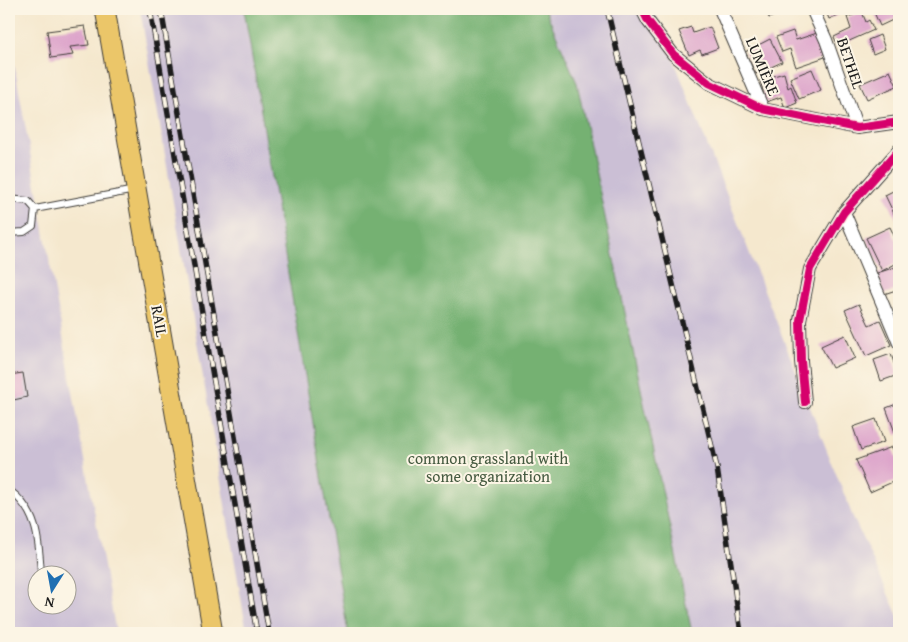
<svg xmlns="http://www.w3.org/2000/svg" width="908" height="642" font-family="'Gentium Book Plus',serif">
	<rect width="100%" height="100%" fill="#fcf5e5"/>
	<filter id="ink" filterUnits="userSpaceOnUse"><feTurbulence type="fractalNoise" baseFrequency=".02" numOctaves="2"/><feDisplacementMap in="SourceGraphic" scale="10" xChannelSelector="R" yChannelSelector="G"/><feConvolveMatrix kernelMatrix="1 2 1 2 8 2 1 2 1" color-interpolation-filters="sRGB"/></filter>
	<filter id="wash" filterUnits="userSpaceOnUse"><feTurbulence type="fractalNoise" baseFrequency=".0096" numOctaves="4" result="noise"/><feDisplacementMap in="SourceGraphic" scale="20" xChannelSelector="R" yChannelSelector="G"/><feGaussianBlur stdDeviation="1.12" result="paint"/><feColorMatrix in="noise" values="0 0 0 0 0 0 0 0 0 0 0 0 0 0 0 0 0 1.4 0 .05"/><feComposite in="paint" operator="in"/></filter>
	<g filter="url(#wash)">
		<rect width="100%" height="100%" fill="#f5e8ce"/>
		<path fill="#cbbfd5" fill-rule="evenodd" d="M140 9H654L853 517 899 618V633H247Z
			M9 35 116 633H9ZM38 574H68V604H38Z"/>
		<path fill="#74b172" stroke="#486647" d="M244 9H545L577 83 692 633H348Z"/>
		<g id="blocks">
			<path fill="#dda4cb" d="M765 9H792L769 18Z
				M825 9H852L829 19Z
				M875 9H899V17L880 26 873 10Z
				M862 12 866 22 869 20 874 30 838 46 834 37 851 29 847 17Z
				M85 26 89 45 70 47 73 55 51 58 47 31Z
				M691 27 693 33 710 27 718 48 702 54 700 50 689 55 679 31Z
				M793 31 796 40 817 33 825 57 796 67 790 49 782 52 776 37Z
				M880 35 885 49 873 54 868 40Z
				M770 39 782 62 756 74 745 52Z
				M812 69 821 90 799 99 790 78Z
				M890 71 897 86 867 99 860 84Z
				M784 73 788 88 791 86 797 103 785 108 781 97 766 102 760 80Z
				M899 188V218L897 220 885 195Z
				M890 227 899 246V262L882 271 866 238Z
				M899 266V289L884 294 877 273Z
				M859 304 869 325 880 320 891 345 866 356 845 310Z
				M845 335 855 358 832 368 821 346Z
				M891 354 898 375 881 381 874 360Z
				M23 373 27 397 9 401V375Z
				M899 403V434L896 435 886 408Z
				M876 419 884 442 861 450 853 427Z
				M892 447 899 464V484L897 480 870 492 856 460Z"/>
		</g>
	</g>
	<g filter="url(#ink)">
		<use href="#blocks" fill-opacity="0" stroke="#3d3b37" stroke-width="1"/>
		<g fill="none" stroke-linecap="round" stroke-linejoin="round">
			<defs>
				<path id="lane" d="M9 199 28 201 35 209 33 226 24 232 9 233
					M35 209 135 190
					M9 490C38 511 39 541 41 574"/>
				<path id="street" d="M642 9 648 21 673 54 709 83 763 109 857 128 899 122
					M720 9 763 109
					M812 9 826 40 857 128
					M844 212 899 343
					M805 402 801 361 800 320 810 269 844 212 899 150"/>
				<path id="primary" d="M105 9 213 633"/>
			</defs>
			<use href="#lane" stroke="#3d3b37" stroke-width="8"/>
			<use href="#street" stroke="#3d3b37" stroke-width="14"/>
			<use href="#primary" stroke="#3d3b37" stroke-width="21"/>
			<use href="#lane" stroke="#fff" stroke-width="6"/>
			<use href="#street" stroke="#fff" stroke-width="12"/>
			<use href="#primary" stroke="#ebc669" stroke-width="19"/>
			<defs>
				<path id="rail" d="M150 9 257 633
					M161 9 269 633
					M607 9 717 468 741 633"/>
			</defs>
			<use href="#rail" stroke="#1c1c1c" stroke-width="5.5"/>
			<use href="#rail" stroke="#fcf5e5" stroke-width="4" stroke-dasharray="11" stroke-linecap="butt"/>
			<defs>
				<path id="cycleway" d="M642 9 648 21 673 54 709 83 763 109 857 128 899 122
					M805 402 801 361 800 320 810 269 844 212 899 150"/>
			</defs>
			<use href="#cycleway" stroke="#fcf5e5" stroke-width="11"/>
			<use href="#cycleway" stroke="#d6006c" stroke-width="8"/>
		</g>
	</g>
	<g text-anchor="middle" stroke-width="4" stroke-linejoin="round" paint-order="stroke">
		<g font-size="16" fill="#1c1c1c" stroke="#fcf5e5">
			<text transform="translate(851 63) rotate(71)" y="6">BETHEL</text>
			<text transform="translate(763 66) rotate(67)" y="6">LUMIÈRE</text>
			<text transform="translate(160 321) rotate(80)" y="6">RAIL</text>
		</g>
		<g font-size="16" fill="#455a40" stroke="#fcf5e5">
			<text x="488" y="464">common grassland with<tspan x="488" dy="18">some organization</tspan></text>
		</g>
	</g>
	<rect width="908" height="642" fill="none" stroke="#fcf5e5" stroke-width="30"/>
	<g transform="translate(52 590) rotate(191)"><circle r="24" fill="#fcf5e5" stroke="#a29e95"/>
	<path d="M0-4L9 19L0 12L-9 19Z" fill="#1f6fb2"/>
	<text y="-8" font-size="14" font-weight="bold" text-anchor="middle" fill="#1c1c1c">N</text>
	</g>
</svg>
